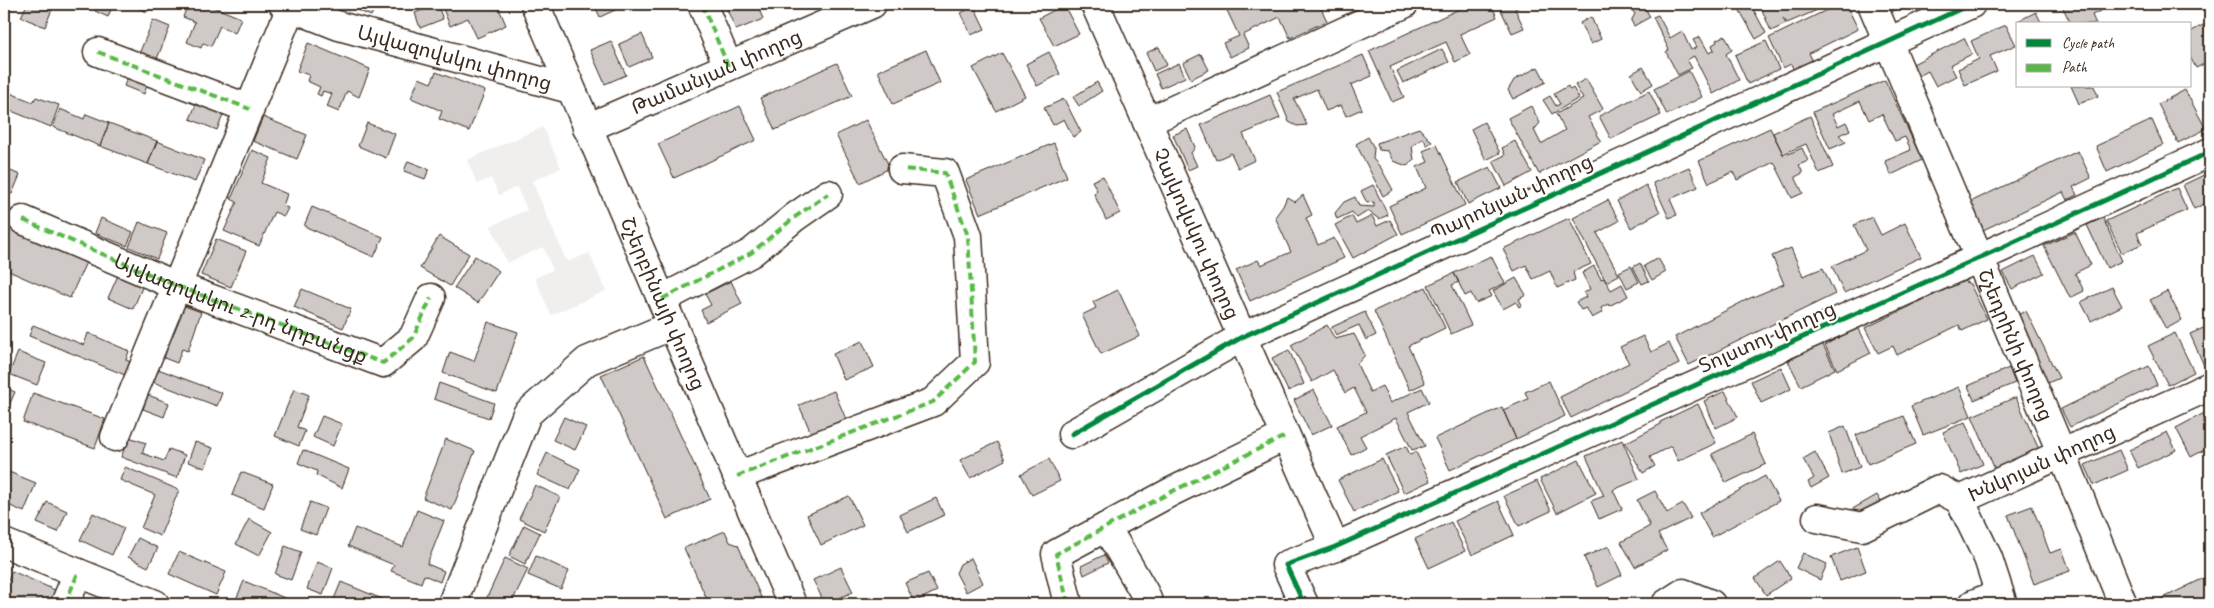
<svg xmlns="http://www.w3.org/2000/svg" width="2214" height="608" font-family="Caveat,'Noto Sans Armenian',sans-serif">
	<rect width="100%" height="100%" fill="#fff"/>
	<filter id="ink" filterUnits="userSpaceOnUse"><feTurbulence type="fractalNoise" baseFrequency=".02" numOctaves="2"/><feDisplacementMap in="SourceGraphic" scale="10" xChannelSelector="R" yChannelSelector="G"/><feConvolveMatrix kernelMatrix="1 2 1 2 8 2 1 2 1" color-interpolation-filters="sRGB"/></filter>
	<g filter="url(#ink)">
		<path fill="#f1efee" d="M543 127 561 168 532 181 567 262 589 253 606 291 551 315 535 278 553 270 543 247 507 263 491 226 527 210 517 187 499 195 491 178 477 184 467 160Z"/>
		<path fill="#cfcac7" stroke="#3b2a1e" d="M27 4H54L45 27 21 17Z
			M98 4H113L108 17 95 11Z
			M128 4H150L147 12Z
			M188 4H206L241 18 235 33 220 26 211 46 203 43 201 48 187 42 195 22 183 17Z
			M343 4H376L371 16Z
			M437 4 443 19 420 28 415 13Z
			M441 4H497L506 25 477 38 468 18 450 26Z
			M594 4H628L600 17Z
			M727 4H757L763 19 736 30 725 5Z
			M1224 4H1319L1327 21 1290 38 1280 17 1243 35 1249 48 1230 57 1223 43 1239 36Z
			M1470 4H1491L1497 17 1460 34 1470 55 1455 62 1446 42 1390 67 1404 97 1392 102 1369 51Z
			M1498 4H1523L1515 9 1524 28 1512 33Z
			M1632 4H1643L1650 17 1634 26 1631 21 1635 14 1631 9Z
			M1736 4H1759L1752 7 1766 33 1756 39Z
			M1764 4H1769L1771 8 1782 4 1829 5 1787 23 1783 18 1786 24 1771 31 1760 5Z
			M1839 4H1846L1858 29 1809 53 1815 66 1796 75 1791 64 1783 68 1769 38Z
			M1886 4H1907L1890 12Z
			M2061 4H2101L2104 9 2092 15 2096 24H2071Z
			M1064 5 1079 34 1054 46 1039 18Z
			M974 6 985 29 971 35 961 13Z
			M2036 12 2042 24H2019L2018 21Z
			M1658 15 1670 38 1682 31 1691 50 1697 47 1693 40 1700 37 1709 53 1714 50 1712 45 1717 42 1716 40 1725 35 1732 50 1726 54 1739 80 1713 94 1694 56 1687 60 1692 68 1678 75 1666 52 1669 50 1653 17Z
			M1591 17 1601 39 1591 44 1580 23Z
			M153 20 170 27 154 66 137 59Z
			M2006 25 2016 45 1990 56 1997 71 1965 85 1958 69 1979 59 1971 41Z
			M2203 25 2210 40V61L2196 68 2190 57V32Z
			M642 34 652 57 629 67 619 44Z
			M1964 38 1972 54 1950 65 1956 76 1936 86 1928 71 1917 77 1911 65Z
			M611 41 626 75 605 84 590 50Z
			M1766 41 1779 69 1748 84 1735 55Z
			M308 43 370 69 359 97 347 91 339 112 327 107 332 94 323 91 321 96 317 94 320 87 307 81 309 75 297 71Z
			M1159 47 1167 65 1154 71 1146 53Z
			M1442 49 1449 62 1403 83 1397 71Z
			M926 50 940 83 893 104 878 71Z
			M1049 52 1060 74 1037 86 1026 64Z
			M1002 53 1025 96 996 111 973 68Z
			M1201 54 1209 70 1191 79 1183 63Z
			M1363 55 1372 76 1351 85 1362 109 1346 116 1341 105 1326 111 1317 89 1294 99 1307 125 1297 126 1289 122 1277 92Z
			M837 63 852 96 775 130 760 98Z
			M1179 63 1185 77 1161 88 1155 74Z
			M1538 67 1546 82 1513 99 1508 90 1514 80Z
			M1643 67 1653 84 1641 91 1631 74Z
			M131 69 150 77 144 94 124 86Z
			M1689 71 1702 97 1667 115 1654 89Z
			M436 72 485 91 469 131 439 119 442 111 411 98 419 78 431 83Z
			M1586 79 1603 109 1588 117 1601 141 1539 174 1508 118 1531 106 1540 123 1534 130 1541 144 1565 130 1556 114 1583 99 1575 85Z
			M1885 80 1922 160 1891 175 1885 161 1911 150 1905 137 1895 141 1882 114 1869 120 1860 101 1832 114 1838 126 1846 122 1850 130 1839 135 1846 142 1830 149 1813 112Z
			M1097 82 1102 91 1079 106 1073 97Z
			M1568 86 1570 90 1573 88 1579 98 1552 114 1543 100 1550 96 1556 106 1560 104 1554 94Z
			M2071 86H2094L2098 96 2079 104Z
			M2185 90 2206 129 2178 143 2158 104Z
			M5 91 33 102 36 97 59 105 51 127 4 108Z
			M1649 91 1661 115 1611 139 1599 116Z
			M1270 95 1280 118 1243 134 1255 160 1238 168 1231 153 1216 160 1201 125Z
			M199 97 226 108 217 130 190 119Z
			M1064 99 1081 132 1073 137 1064 119 1053 125 1044 108Z
			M740 106 756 140 674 178 658 144Z
			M60 109 84 119 86 114 109 123 100 146 53 127Z
			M1810 116 1833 167 1819 173 1806 144 1783 154 1773 133Z
			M263 117 307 135 297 159 253 141Z
			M866 120 890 168 860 183 836 135Z
			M2152 120 2163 145 2107 172 2096 146Z
			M1484 122 1500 153 1486 160 1471 129Z
			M109 123 157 141 148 164 100 146Z
			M367 123 395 134 386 158 358 146Z
			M1419 128 1432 142 1427 145 1423 138 1412 146 1414 160 1407 166 1393 161 1388 151 1379 150 1377 143Z
			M1770 128 1784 156 1802 148 1808 161 1799 165 1803 173 1795 177 1803 193 1792 198 1774 162 1737 180 1733 172 1709 183 1699 161Z
			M1187 129 1195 147 1191 153 1197 166 1188 170 1173 135Z
			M1368 137 1374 148 1373 159 1381 168 1393 190 1383 196 1356 144Z
			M157 141 204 160 195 182 148 164Z
			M1515 141 1532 172 1506 186 1493 161 1505 155 1502 148Z
			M1054 143 1067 177 980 214 966 180Z
			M1437 145 1465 205 1402 234 1389 206 1426 188 1417 167 1428 162 1423 151Z
			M252 150 271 158 261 183 287 194 283 206 288 208 284 216 274 212 259 246 224 231 237 202 231 199Z
			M2078 151 2091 178 2073 187 2077 195 2067 200 2063 192 1981 231 1968 203Z
			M408 161 429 169 425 179 404 171Z
			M1490 167 1501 188 1468 204 1458 182Z
			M1689 167 1698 187 1670 199 1677 215 1669 218 1653 183Z
			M4 168 20 175 12 194 4 190Z
			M2210 172V201L2194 209 2183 185Z
			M1103 176 1120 213 1106 220 1094 194 1097 190 1092 181Z
			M1373 185 1388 215 1379 219 1368 211 1357 218 1352 212 1337 219 1335 213 1344 202 1355 197 1359 206 1374 207V202L1367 203 1361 191Z
			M1646 185 1660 212 1631 228 1617 201Z
			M2177 188 2187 210 2137 233 2142 244 2122 253 2106 221Z
			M1303 195 1312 215 1306 218 1318 245 1334 238 1344 258 1250 301 1236 270 1258 260 1261 265 1291 252 1275 217 1283 206 1287 197 1295 202Z
			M1608 200 1619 221 1597 233 1619 275 1606 282 1573 218Z
			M312 207 383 237 374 257 304 226Z
			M1352 216 1356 224 1372 216 1377 226 1390 220 1398 234 1353 258 1335 225Z
			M1872 217 1881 235 1905 223 1921 257 1844 293 1832 266 1866 250 1854 225Z
			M101 218 133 232 127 246 95 233Z
			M1569 218 1591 264 1573 272 1575 280 1557 288 1550 271 1533 279 1526 265 1514 271 1503 249Z
			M2103 218 2122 261 2107 268 2087 225Z
			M139 222 167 233 157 259 129 247Z
			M4 223 87 260 70 298 4 269Z
			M2075 232 2091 265 2075 273 2084 291 2070 298 2044 246Z
			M439 236 469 254 450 286 420 268Z
			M216 239 246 251 231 287 201 275Z
			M1791 248 1803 276 1823 268 1835 294 1689 365 1675 337 1748 299 1784 284 1772 256Z
			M475 256 499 271 478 303 454 288Z
			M1491 256 1505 283 1489 291 1492 296 1476 303 1471 293 1465 296 1454 273Z
			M2035 256 2044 273 2012 289 2003 272Z
			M1658 258 1666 272 1652 280 1644 266Z
			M1640 263 1649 281 1642 284 1633 267Z
			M1594 266 1601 279 1604 278 1611 290 1622 284 1628 296 1609 306 1608 304 1601 308 1603 312 1592 318 1586 308 1581 310 1576 302 1586 297 1584 293 1590 289 1582 273Z
			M1631 266 1639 282 1627 288 1619 272Z
			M119 273 144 283 133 309 108 298Z
			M1454 273 1459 282 1452 285 1471 325 1451 334 1428 285Z
			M1516 278 1526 295 1519 299 1522 305 1519 307 1516 302 1503 309 1493 291Z
			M731 281 742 304 706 322 701 310 711 305 705 294Z
			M1963 281 1970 284 1987 319 1962 331 1959 325 1897 355 1893 346 1878 353 1865 328Z
			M1426 287 1445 328 1408 346 1425 383 1410 390 1374 311Z
			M2112 287 2122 306 2091 321 2081 302Z
			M302 289 351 309 343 328 294 307Z
			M1118 290 1140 336 1101 354 1082 315 1096 308 1093 302Z
			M2167 291 2182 320 2166 329 2150 300Z
			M182 305 201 312 188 351 182 349 177 363 164 358Z
			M2026 311 2059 378 2046 384 2013 317Z
			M1365 312 1376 335 1366 340 1359 325 1336 335 1332 327Z
			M488 322 518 332 497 393 443 373 450 352 474 361Z
			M33 325 84 345 88 333 129 351 126 360 135 364 130 377 29 336Z
			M1327 325 1335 339 1354 334 1365 355 1357 364 1370 392 1382 386 1390 403 1422 388 1429 402 1408 412 1425 446 1412 450 1396 418 1360 436 1366 447 1351 455 1337 426 1366 412 1354 388 1345 393 1333 370 1312 382 1291 345Z
			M2210 325V369L2206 370 2190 334Z
			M1858 327 1871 353 1837 370 1825 345Z
			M2175 333 2194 372 2168 385 2148 346Z
			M1643 336 1651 352 1669 343 1679 364 1571 418 1560 397 1629 363 1620 347Z
			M862 341 874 367 844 380 833 354Z
			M1822 343 1835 369 1801 386 1788 361Z
			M1289 350 1304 384 1288 391 1272 358Z
			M18 352 46 363 37 385 9 374Z
			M644 356 710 499 667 519 601 375Z
			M2149 366 2157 385 2070 427 2061 409Z
			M1781 367 1791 389 1761 403 1751 381Z
			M2009 368 2015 383 1974 400 1968 386Z
			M158 369 222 393 217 406 153 382Z
			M1549 381 1565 416 1516 439 1503 410 1528 399 1525 392Z
			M439 383 494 403 489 418 434 399Z
			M4 387 15 392 4 417Z
			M1959 387 1971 416 1923 435 1911 406Z
			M294 389 309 395 297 427 305 431 299 446 275 436Z
			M1314 390 1332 425 1311 435 1294 400Z
			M834 391 846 419 811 433 799 405Z
			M1725 391 1738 417 1716 428 1704 401Z
			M33 393 105 419 95 448 23 422Z
			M148 395 169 403 164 417 143 409Z
			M2016 397 2040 452 1996 472 1972 416Z
			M1698 404 1716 443 1678 461 1671 446 1650 457 1655 466 1643 473 1625 443 1661 424 1660 422Z
			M1502 407 1516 439 1450 470 1435 438Z
			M2210 410V447L2191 457 2176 428Z
			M322 416 342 424 333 446 313 437Z
			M1904 416 1916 444 1868 464 1856 435Z
			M564 417 586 427 575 450 553 440Z
			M1965 422 1983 464 1961 474 1943 432Z
			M1845 426 1860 467 1842 474 1829 433Z
			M2167 432 2176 450 2138 468 2129 450Z
			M1752 434 1766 464 1726 483 1712 454Z
			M129 437 146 443 142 453 164 461 169 449 185 455 177 478 121 457Z
			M446 439 475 451 452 510 423 498Z
			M1622 440 1639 479 1613 490 1622 509 1599 519 1591 501 1604 496 1586 456Z
			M195 442 213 448 205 468 188 462Z
			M997 442 1005 460 970 478 960 460Z
			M1406 446 1410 455 1416 452 1430 481 1404 493 1386 455Z
			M303 450 349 469 342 488 316 475 317 471 298 463Z
			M2119 450 2128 470 2094 485 2085 465Z
			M1815 452 1829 478 1811 488 1808 482 1814 478 1803 459Z
			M547 453 580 469 570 490 537 475Z
			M1049 459 1060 481 1032 495 1021 474Z
			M1382 459 1398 491 1354 512 1338 480Z
			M1579 460 1596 493 1557 513 1540 479Z
			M125 467 179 490 160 536 141 528 155 495 120 480Z
			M4 470 36 483 24 512 4 503Z
			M241 472 273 484 264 508 232 495Z
			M1765 476 1779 501 1712 537 1699 513Z
			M1537 481 1551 511 1519 526 1504 496Z
			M535 485 560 497 544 531 519 519Z
			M1655 491 1667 513 1683 504 1691 518 1658 534 1667 550 1635 567 1621 542 1650 526 1637 500Z
			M1877 495 1884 507 1855 523 1849 511Z
			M849 496 863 525 821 545 807 515Z
			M936 498 944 515 908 532 900 515Z
			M1498 501 1514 535 1472 555 1455 521Z
			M47 502 67 511 58 532 37 523Z
			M310 502 326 508 316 535 300 529Z
			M2032 506 2050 553 2062 549 2070 571 2034 584 2008 515Z
			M417 510 444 521 427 564 444 571 440 582 424 575 421 583 391 571 394 565 348 546 355 528 403 547Z
			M93 513 124 528 112 555 80 540Z
			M249 519 272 532 259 556 236 544Z
			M1451 522 1465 551 1429 568 1415 539Z
			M524 525 540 533 525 564 509 556Z
			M725 531 730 542 738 545 764 604H709L684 548Z
			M138 538 158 548 148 567 128 557Z
			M285 546 301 552 291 580 275 574Z
			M1609 546 1622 575 1598 587 1584 557Z
			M1857 547 1866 571 1840 581 1831 557Z
			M179 552 226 572 216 595 169 574Z
			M1803 553 1827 564 1820 580 1796 568Z
			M1104 555 1108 563 1084 575 1081 566Z
			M536 556 569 571 561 589 528 575Z
			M505 558 528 569 511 604H484Z
			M971 558 983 583 966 592 956 573 960 564Z
			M1780 561 1791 578 1766 595 1755 578Z
			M317 562 333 568 323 595 307 589Z
			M841 567 853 592 825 604 813 580Z
			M12 571 57 591 51 604H24L14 600 12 604H4V590Z
			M928 573 937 591 914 602 905 583Z
			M2210 575V604H2151Z
			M244 581 299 604H234Z
			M341 582 387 601 386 604H332Z"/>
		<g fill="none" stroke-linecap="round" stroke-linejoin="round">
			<defs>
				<g id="minor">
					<path id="s1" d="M283 4 339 26 570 89"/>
					<path id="s2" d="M535 4 792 604"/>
					<path d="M702 4 728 66"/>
					<path id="s3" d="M1095 4 1335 547"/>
					<path id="s4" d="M1872 4 2062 454 2123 604"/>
					<path d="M98 52 250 109"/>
					<path d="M1147 122 1404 4"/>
					<path id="s5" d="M587 128 872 4"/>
					<path d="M23 220 177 286 383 363 413 338 431 298"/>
					<path d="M662 299 751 253 795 217 828 194"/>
					<path d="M1072 434 1242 337 1971 4"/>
					<path d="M115 437 291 7"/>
					<path d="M737 476 933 402 975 362 968 236 945 173 902 169"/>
					<path d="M1960 500 1988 558 2003 604"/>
					<path id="s6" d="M1817 518 1862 527 1939 489 1960 500 2210 386"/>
					<path d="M1106 527 1144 592 1149 604"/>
					<path d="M4 543 155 604"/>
					<path d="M65 604 78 573"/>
					<path d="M452 604 527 414 587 361 673 325"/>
					<path d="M1068 604 1056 554 1171 492 1285 436"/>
					<path d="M1304 604 1286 565 1335 547 1979 258 2210 152"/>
					<path d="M1666 604 1683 593 1711 604"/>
					<path d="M1973 604 1999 594"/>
				</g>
			</defs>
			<use href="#minor" stroke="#3b2a1e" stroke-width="31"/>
			<use href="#minor" stroke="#fff" stroke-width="28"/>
			<g stroke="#58b947" stroke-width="4" stroke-dasharray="8 4" stroke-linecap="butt">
				<path d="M702 4 728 66"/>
				<path d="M98 52 250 109"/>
				<path id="s7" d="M23 220 177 286 383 363 413 338 431 298"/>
				<path d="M662 299 751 253 795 217 828 194"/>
				<path d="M737 476 933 402 975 362 968 236 945 173 902 169"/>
				<path d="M65 604 78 573"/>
				<path d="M1068 604 1056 554 1171 492 1285 436"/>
			</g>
			<defs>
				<path id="cycleway" d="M1072 434 1242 337 1971 4
					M1304 604 1286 565 1335 547 1979 258 2210 152"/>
			</defs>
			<use href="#cycleway" stroke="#fff" stroke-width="8"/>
			<use href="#cycleway" stroke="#00873e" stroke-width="5"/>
		</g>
	</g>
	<g text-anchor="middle" stroke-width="4.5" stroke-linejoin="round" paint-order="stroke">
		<g font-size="20" fill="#3b2a1e" stroke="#fff">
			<text dy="7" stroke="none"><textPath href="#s1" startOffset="180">Այվազովսկու փողոց</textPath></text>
			<text dy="7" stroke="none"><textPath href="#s5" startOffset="141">Թամանյան փողոց</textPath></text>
			<text transform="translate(1511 197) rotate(-25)" y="7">Պարոնյան փողոց</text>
			<text dy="7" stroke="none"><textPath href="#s3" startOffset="251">Չայկովսկու փողոց</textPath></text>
			<text dy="7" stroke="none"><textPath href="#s2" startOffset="326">Շչերբինայի փողոց</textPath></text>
			<text dy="7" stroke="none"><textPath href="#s7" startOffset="235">Այվազովսկու 2-րդ նրբանցք</textPath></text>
			<text transform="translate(1767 337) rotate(-24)" y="7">Տոլստոյ փողոց</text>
			<text dy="7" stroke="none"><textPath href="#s4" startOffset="370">Շչեդրինի փողոց</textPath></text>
			<text dy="7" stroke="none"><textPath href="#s6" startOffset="245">Խնկոյան փողոց</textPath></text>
		</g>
	</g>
	<rect width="2214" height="608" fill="none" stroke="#fff" stroke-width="20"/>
	<rect x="10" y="10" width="2194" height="588" fill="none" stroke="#3b2a1e" stroke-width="2" filter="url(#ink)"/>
	<rect x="2016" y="22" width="175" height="65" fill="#ffffff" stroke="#b1aaa5"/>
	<rect x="2026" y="39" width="25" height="8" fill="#00873e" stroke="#b1aaa5"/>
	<text x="2062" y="48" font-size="15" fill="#3b2a1e">Cycle path</text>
	<rect x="2026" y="64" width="25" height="8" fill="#58b947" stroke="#b1aaa5"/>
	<text x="2062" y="72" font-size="15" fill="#3b2a1e">Path</text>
</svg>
